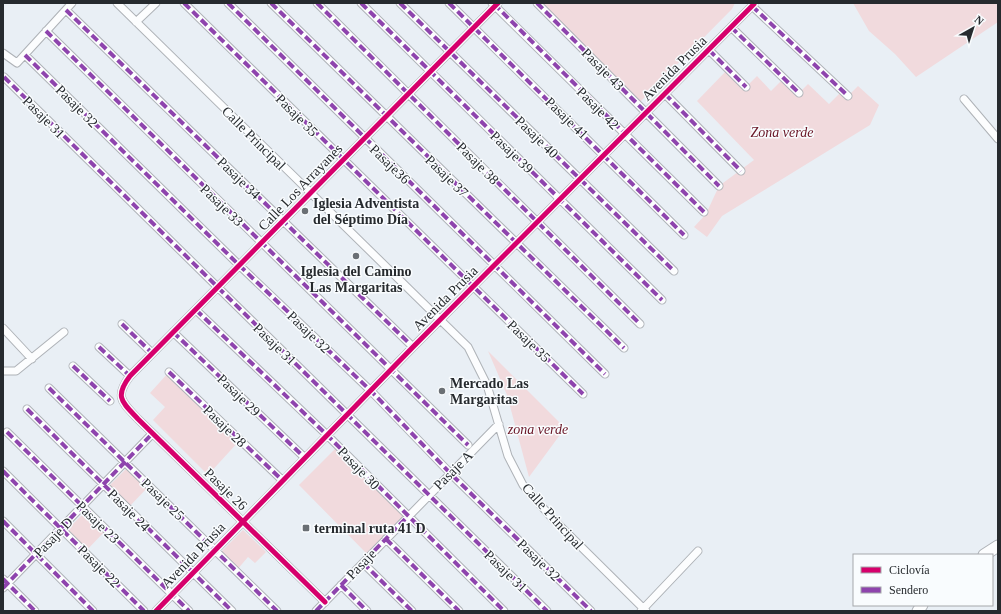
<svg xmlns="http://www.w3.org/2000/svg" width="1001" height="614" font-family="'Times New Roman',serif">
	<rect width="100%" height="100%" fill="#e9eff5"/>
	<path fill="#f1dadd" d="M540 3H735L732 9 640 102Z
		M853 3H998V22L916 77 895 54 869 31Z
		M728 69 746 87 757 76 771 91 782 80 797 95 808 84 829 104 840 93 846 98 858 86 879 105 870 125 722 216 707 237 694 227 706 214 719 186 754 160 697 101Z
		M488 351 565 428 529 477 507 395Z
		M169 372 240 440 208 475 153 420 165 407 150 393Z
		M338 446 407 517 395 527 389 526 384 530 386 536 369 556 299 485Z
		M129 466 149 486 128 508 107 488Z
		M86 511 106 530 85 552 65 532Z
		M243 530 266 552 255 563 248 557 236 571 219 554Z"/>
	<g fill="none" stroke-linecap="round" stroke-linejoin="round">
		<defs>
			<path id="street" d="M117 3 468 347 487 385 508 456 523 485 552 518 646 611
				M184 3 583 394
				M228 3 605 374
				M271 3 624 348
				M317 3 640 324
				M361 3 662 300
				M400 3 674 271
				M449 3 684 235
				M492 3 704 212
				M537 3 719 186
				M752 6 848 96
				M66 10 413 347
				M136 22 156 3
				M731 27 799 93
				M46 31 468 445
				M709 50 746 87
				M3 53 17 63 72 3
				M25 55 240 266 371 391 453 476 591 611
				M4 77 547 611
				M665 94 741 171
				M964 99 998 139
				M196 310 327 435 504 611
				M122 324 152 353
				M3 328 32 359
				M173 332 305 458
				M99 347 130 376
				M73 366 110 401
				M3 371H16L64 332
				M169 372 282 480
				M49 388 277 611
				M27 409 232 611
				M7 432 189 611
				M3 471 144 611
				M3 521 93 611
				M386 539 459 611
				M363 563 412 611
				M3 579 35 611
				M341 585 367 611
				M3 588 152 434
				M325 602 138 419C122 402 114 397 130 376L498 3
				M156 611 413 347 754 4
				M316 611 499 424
				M641 611 698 551"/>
			<path id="secondary" d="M984 555 998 546
				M918 611 922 605"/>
		</defs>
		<use href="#street" stroke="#aeb2b7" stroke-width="9"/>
		<use href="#secondary" stroke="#aeb2b7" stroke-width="13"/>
		<use href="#street" stroke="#fcfdfe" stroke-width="7"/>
		<use href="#secondary" stroke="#fcfdfe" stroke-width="11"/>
		<path stroke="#8e44ad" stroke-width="4" stroke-dasharray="8 4" stroke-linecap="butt" d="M184 3 583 394
			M228 3 605 374
			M271 3 624 348
			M317 3 640 324
			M361 3 662 300
			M400 3 674 271
			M449 3 684 235
			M537 3 719 186
			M494 4 704 212
			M752 6 848 96
			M66 10 413 347
			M731 27 799 93
			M46 31 468 445
			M709 50 746 87
			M25 55 240 266 371 391 453 476 591 611
			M4 77 547 611
			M665 94 741 171
			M196 310 327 435 504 611
			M122 324 152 353
			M173 332 305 458
			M99 347 130 376
			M73 366 110 401
			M169 372 282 480
			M49 388 277 611
			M27 409 232 611
			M7 432 189 611
			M3 471 144 611
			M3 521 93 611
			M386 539 459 611
			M363 563 412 611
			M3 579 35 611
			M341 585 367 611
			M3 588 152 434
			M316 611 407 517"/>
		<defs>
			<path id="cycleway" d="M325 602 138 419C122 402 114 397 130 376L498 3
				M156 611 413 347 754 4"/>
		</defs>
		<use href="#cycleway" stroke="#f9fcfe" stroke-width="8"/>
		<use href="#cycleway" stroke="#d6006c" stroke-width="5"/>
	</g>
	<g fill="#6a6f74" stroke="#f9fcfe" stroke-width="1.5">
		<circle cx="305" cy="211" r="4"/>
		<circle cx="356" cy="256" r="4"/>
		<circle cx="442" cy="391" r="4"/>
		<rect x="302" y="524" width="8" height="8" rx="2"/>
	</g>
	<g text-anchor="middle" stroke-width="3" stroke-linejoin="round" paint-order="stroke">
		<g font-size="14" fill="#262a2e" stroke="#f9fcfe">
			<text transform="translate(674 68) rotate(-45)" y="5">Avenida Prusia</text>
			<text transform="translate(603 69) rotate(45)" y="5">Pasaje 43</text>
			<text transform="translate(77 106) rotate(45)" y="5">Pasaje 32</text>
			<text transform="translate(598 108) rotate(45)" y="5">Pasaje 42</text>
			<text transform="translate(297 115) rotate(45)" y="5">Pasaje 35</text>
			<text transform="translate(44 117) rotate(45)" y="5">Pasaje 31</text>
			<text transform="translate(567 118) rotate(44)" y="5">Pasaje 41</text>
			<text transform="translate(537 137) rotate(44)" y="5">Pasaje 40</text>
			<text transform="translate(254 138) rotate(45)" y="5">Calle Principal</text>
			<text transform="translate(512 152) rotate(44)" y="5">Pasaje 39</text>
			<text transform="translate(478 163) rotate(45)" y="5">Pasaje 38</text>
			<text transform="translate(390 164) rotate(44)" y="5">Pasaje36</text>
			<text transform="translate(447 176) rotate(44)" y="5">Pasaje 37</text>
			<text transform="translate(239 178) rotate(44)" y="5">Pasaje 34</text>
			<text transform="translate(300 187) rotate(-46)" y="5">Calle Los Arrayanes</text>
			<text transform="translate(222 205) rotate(44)" y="5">Pasaje 33</text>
			<text transform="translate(445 298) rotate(-45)" y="5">Avenida Prusia</text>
			<text transform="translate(309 332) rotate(44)" y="5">Pasaje 32</text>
			<text transform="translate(529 341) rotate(44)" y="5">Pasaje 35</text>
			<text transform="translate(275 344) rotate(44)" y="5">Pasaje 31</text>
			<text transform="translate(239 395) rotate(44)" y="5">Pasaje 29</text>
			<text transform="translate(225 426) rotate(44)" y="5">Pasaje 28</text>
			<text transform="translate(359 468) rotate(46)" y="5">Pasaje 30</text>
			<text transform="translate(453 470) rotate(-45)" y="5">Pasaje A</text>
			<text transform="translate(226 489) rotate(44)" y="5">Pasaje 26</text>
			<text transform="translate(163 499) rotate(44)" y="5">Pasaje 25</text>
			<text transform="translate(129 510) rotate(45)" y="5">Pasaje 24</text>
			<text transform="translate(553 516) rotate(48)" y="5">Calle Principal</text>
			<text transform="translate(98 522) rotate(44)" y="5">Pasaje 23</text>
			<text transform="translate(53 537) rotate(-46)" y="5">Pasaje D</text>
			<text transform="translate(193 555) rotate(-46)" y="5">Avenida Prusia</text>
			<text transform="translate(539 560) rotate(44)" y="5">Pasaje 32</text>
			<text transform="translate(361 564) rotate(-46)" y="5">Pasaje</text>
			<text transform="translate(99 566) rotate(45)" y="5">Pasaje 22</text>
			<text transform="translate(506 571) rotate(44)" y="5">Pasaje 31</text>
		</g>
		<g font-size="14" font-style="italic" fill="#691525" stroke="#f9fcfe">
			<text x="782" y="137">Zona verde</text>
			<text x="538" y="434">zona verde</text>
		</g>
		<g font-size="14" font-weight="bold" fill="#262a2e" stroke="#f9fcfe" text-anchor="start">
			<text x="313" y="208">Iglesia Adventista<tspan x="313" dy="16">del Séptimo Día</tspan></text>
			<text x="356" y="276" text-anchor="middle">Iglesia del Camino<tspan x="356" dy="16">Las Margaritas</tspan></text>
			<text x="450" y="388">Mercado Las<tspan x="450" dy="16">Margaritas</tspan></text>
			<text x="314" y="533">terminal ruta 41 D</text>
		</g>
	</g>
	<rect width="1001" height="614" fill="none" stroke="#262a2e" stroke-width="8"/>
	<rect x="853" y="554" width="140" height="52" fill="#f9fcfe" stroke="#a5a8ab"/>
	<rect x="861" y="567" width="20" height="6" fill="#d6006c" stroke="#a5a8ab"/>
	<text x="889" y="574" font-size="12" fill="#262a2e">Ciclovía</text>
	<rect x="861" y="587" width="20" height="6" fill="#8e44ad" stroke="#a5a8ab"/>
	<text x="889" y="594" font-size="12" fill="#262a2e">Sendero</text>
	<g transform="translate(973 28) rotate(39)" stroke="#f9fcfe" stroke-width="3" paint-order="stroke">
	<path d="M0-3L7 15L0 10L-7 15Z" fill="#262a2e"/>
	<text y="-6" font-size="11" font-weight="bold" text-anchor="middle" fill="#262a2e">N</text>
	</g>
</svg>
